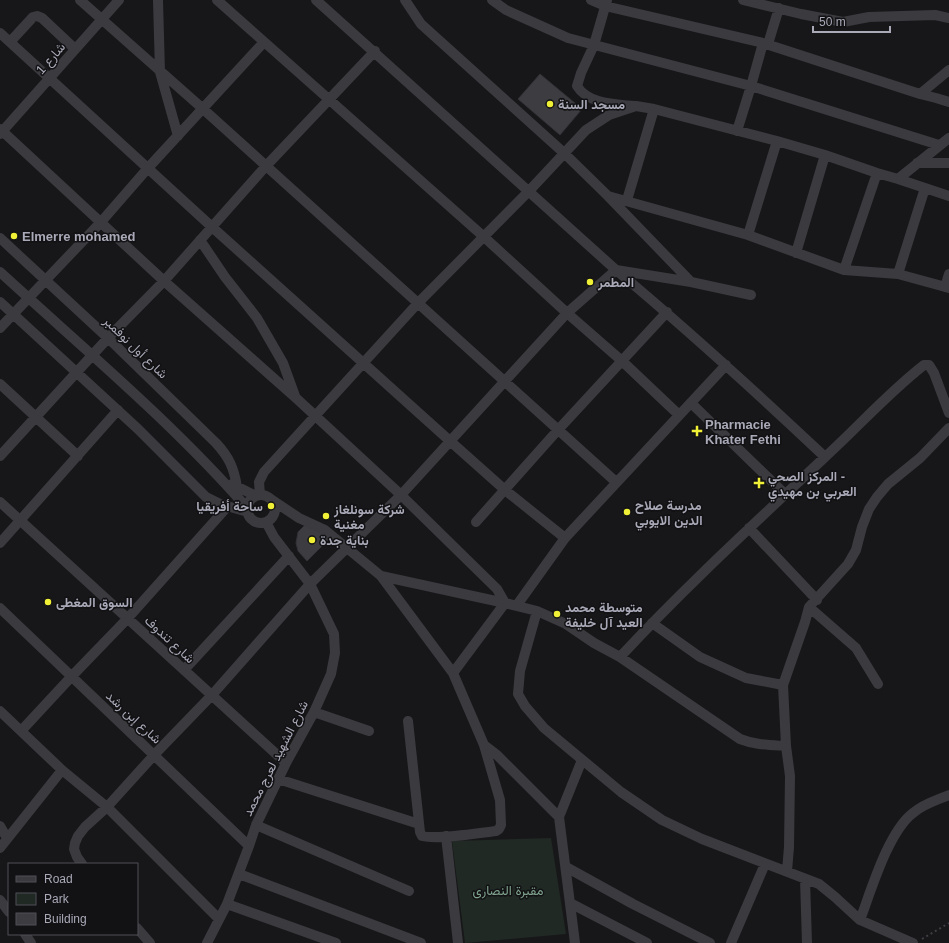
<svg xmlns="http://www.w3.org/2000/svg" width="949" height="943" font-family="Helvetica,Vazirmatn,sans-serif">
	<rect width="100%" height="100%" fill="#171719"/>
	<path fill="#212924" d="M551 838 566 934 465 943 452 841Z"/>
	<path fill="#3d3c40" stroke="#323135" d="M540 74 582 109 560 135 518 99Z
		M306 524 330 538 307 561 298 551 296 543 298 532Z"/>
	<g fill="none" stroke-linecap="round" stroke-linejoin="round">
		<path stroke="#3e3e44" stroke-width="2" stroke-dasharray="2 3" stroke-linecap="butt" d="M922 939 949 923"/>
		<path stroke="#3b3a3f" stroke-width="10" d="M80 0 202 108 616 482
			M158 0 160 72 178 136
			M217 0 483 236 567 313 622 361 679 415
			M316 0 616 270C688 330 757 393 825 457
			M405 0 421 24 564 153 608 196 691 282
			M492 0 506 10 568 38 751 86 939 145
			M591 0 605 6 763 43 920 94 936 98 949 102
			M607 0 594 45 581 73 577 86C588 104 614 104 634 106
			M743 0 801 14 843 22 869 17 935 15 949 18
			M0 33 212 227 450 441 505 490 565 538
			M10 42 33 17 37 16 42 18 75 49
			M768 44 779 8
			M920 94 949 70
			M0 129 164 281 296 398 401 495 497 589 505 603 453 673
			M737 131 751 86 763 43
			M0 134 119 0
			M917 163H949
			M898 179 949 138
			M608 196 748 235 844 270 898 274 949 288
			M627 200 654 109
			M748 235 777 141
			M0 238 108 338 216 443C229 457 234 468 237 487
			M200 240 225 277 257 318 283 363 295 396
			M796 253 825 155
			M844 270 877 173
			M0 272C84 349 173 423 248 509
			M898 274 925 188
			M945 287 949 274
			M0 302 138 429 206 497 220 504 248 512
			M0 328 101 222 148 168 264 42
			M0 384 78 456
			M691 403 785 494
			M0 456 108 338 164 281 266 166 375 51
			M232 484 256 496
			M260 495 259 482 264 472 418 303 529 191 586 130 609 115 636 106 654 109 777 141 825 155 877 173 898 179 949 196
			M247 509a14 14 0 1 1 28 0a14 14 0 1 1-28 0Z
			M272 500 299 518 325 530 381 576 453 673 484 745 500 800 501 825 499 829 496 831C478 833 438 840 422 836L420 832 408 721
			M0 502 286 763
			M476 522 557 431 667 312
			M749 528 817 600
			M0 543 118 410
			M381 576 505 603 537 611 566 624 594 643 620 657 740 739C755 745 770 745 786 746
			M517 605 565 538 726 365
			M809 607 856 648 878 684
			M0 608 249 846
			M537 611 520 671 518 694 525 706 544 728 621 792 662 820 702 839 819 884 835 897 860 920 913 943
			M652 623 700 657 746 678 783 685
			M620 657C685 587 755 523 824 458 858 427 888 393 924 365H929L934 373 949 413
			M184 670 289 556
			M0 711 62 770 107 807 219 919
			M314 712 369 731
			M21 731 72 676 128 618 228 506
			M484 745 497 755 559 817
			M278 779 419 824
			M256 825 409 891
			M0 826 7 838
			M446 836 458 943
			M0 848 62 770
			M82 864 77 857 74 849 75 843 78 836 85 827 107 807 155 754 212 695 310 584 401 495 567 313 616 270 691 282 751 295
			M566 867 633 904 710 943
			M787 871 789 847 790 776 786 746 783 685 805 622 809 607 848 564 856 550 862 527 869 509 877 497 888 484 920 458 949 428
			M239 874 421 943
			M805 879 807 943
			M0 900 9 912
			M570 903 647 943
			M227 904 336 943
			M860 920C871 891 888 832 913 813 923 804 937 800 949 795
			M137 928 150 943
			M25 934 31 943
			M207 943 227 904 249 846 256 825 286 763 314 712 331 674 335 653 334 634 310 584 274 537 266 522
			M575 943 559 817 582 760
			M731 943 765 864"/>
	</g>
	<g fill="#f0f037" stroke="#121214" stroke-width="1.5">
		<circle cx="550" cy="104" r="4"/>
		<circle cx="14" cy="236" r="4"/>
		<circle cx="590" cy="282" r="4"/>
		<path d="M695 425h4v4h4v4h-4v4h-4v-4h-4v-4h4z"/>
		<path d="M757 477h4v4h4v4h-4v4h-4v-4h-4v-4h4z"/>
		<circle cx="271" cy="506" r="4"/>
		<circle cx="627" cy="512" r="4"/>
		<circle cx="326" cy="516" r="4"/>
		<circle cx="312" cy="540" r="4"/>
		<circle cx="48" cy="602" r="4"/>
		<circle cx="557" cy="614" r="4"/>
	</g>
	<g text-anchor="middle" stroke-width="3" stroke-linejoin="round" paint-order="stroke">
		<g font-size="13" fill="#a9a9b8" stroke="#121214">
			<text transform="translate(50 58) rotate(-49)" y="5">شارع 1</text>
			<text transform="translate(136 347) rotate(44)" y="5">شارع أول نوفمبر</text>
			<text transform="translate(170 639) rotate(43)" y="5">شارع تندوف</text>
			<text transform="translate(134 717) rotate(43)" y="5">شارع إبن رشد</text>
			<text transform="translate(275 758) rotate(-63)" y="5">شارع الشهيد لعرج محمد</text>
		</g>
		<g font-size="13" font-weight="bold" fill="#a9a9b8" stroke="#121214" text-anchor="start">
			<text x="558" y="109">مسجد السنة</text>
			<text x="22" y="241">Elmerre mohamed</text>
			<text x="598" y="287">المطمر</text>
			<text x="705" y="429">Pharmacie<tspan x="705" dy="15">Khater Fethi</tspan></text>
			<text x="768" y="481">المركز الصحي -<tspan x="768" dy="15">العربي بن مهيدي</tspan></text>
			<text x="635" y="510">مدرسة صلاح<tspan x="635" dy="15">الدين الايوبي</tspan></text>
			<text x="263" y="511" text-anchor="end">ساحة أفريقيا</text>
			<text x="334" y="514">شركة سونلغاز<tspan x="334" dy="15">مغنية</tspan></text>
			<text x="320" y="545">بناية جدة</text>
			<text x="56" y="607">السوق المغطى</text>
			<text x="565" y="612">متوسطة محمد<tspan x="565" dy="15">العيد آل خليفة</tspan></text>
		</g>
		<g font-size="13" fill="#80a38e" stroke="#121214">
			<text x="508" y="895">مقبرة النصارى</text>
		</g>
	</g>
	<rect x="8" y="863" width="130" height="72" fill="#121214" stroke="#4e4e56"/>
	<rect x="16" y="876" width="20" height="6" fill="#3b3a3f" stroke="#4e4e56"/>
	<text x="44" y="883" font-size="12" fill="#a9a9b8">Road</text>
	<rect x="16" y="893" width="20" height="12" fill="#212924" stroke="#4e4e56"/>
	<text x="44" y="903" font-size="12" fill="#a9a9b8">Park</text>
	<rect x="16" y="913" width="20" height="12" fill="#3d3c40" stroke="#4e4e56"/>
	<text x="44" y="923" font-size="12" fill="#a9a9b8">Building</text>
	<path d="M813 26v6h77v-6" fill="none" stroke="#a9a9b8" stroke-width="2"/>
	<text x="819" y="26" font-size="12" fill="#a9a9b8" stroke="#121214" stroke-width="3" paint-order="stroke">50 m</text>
</svg>
